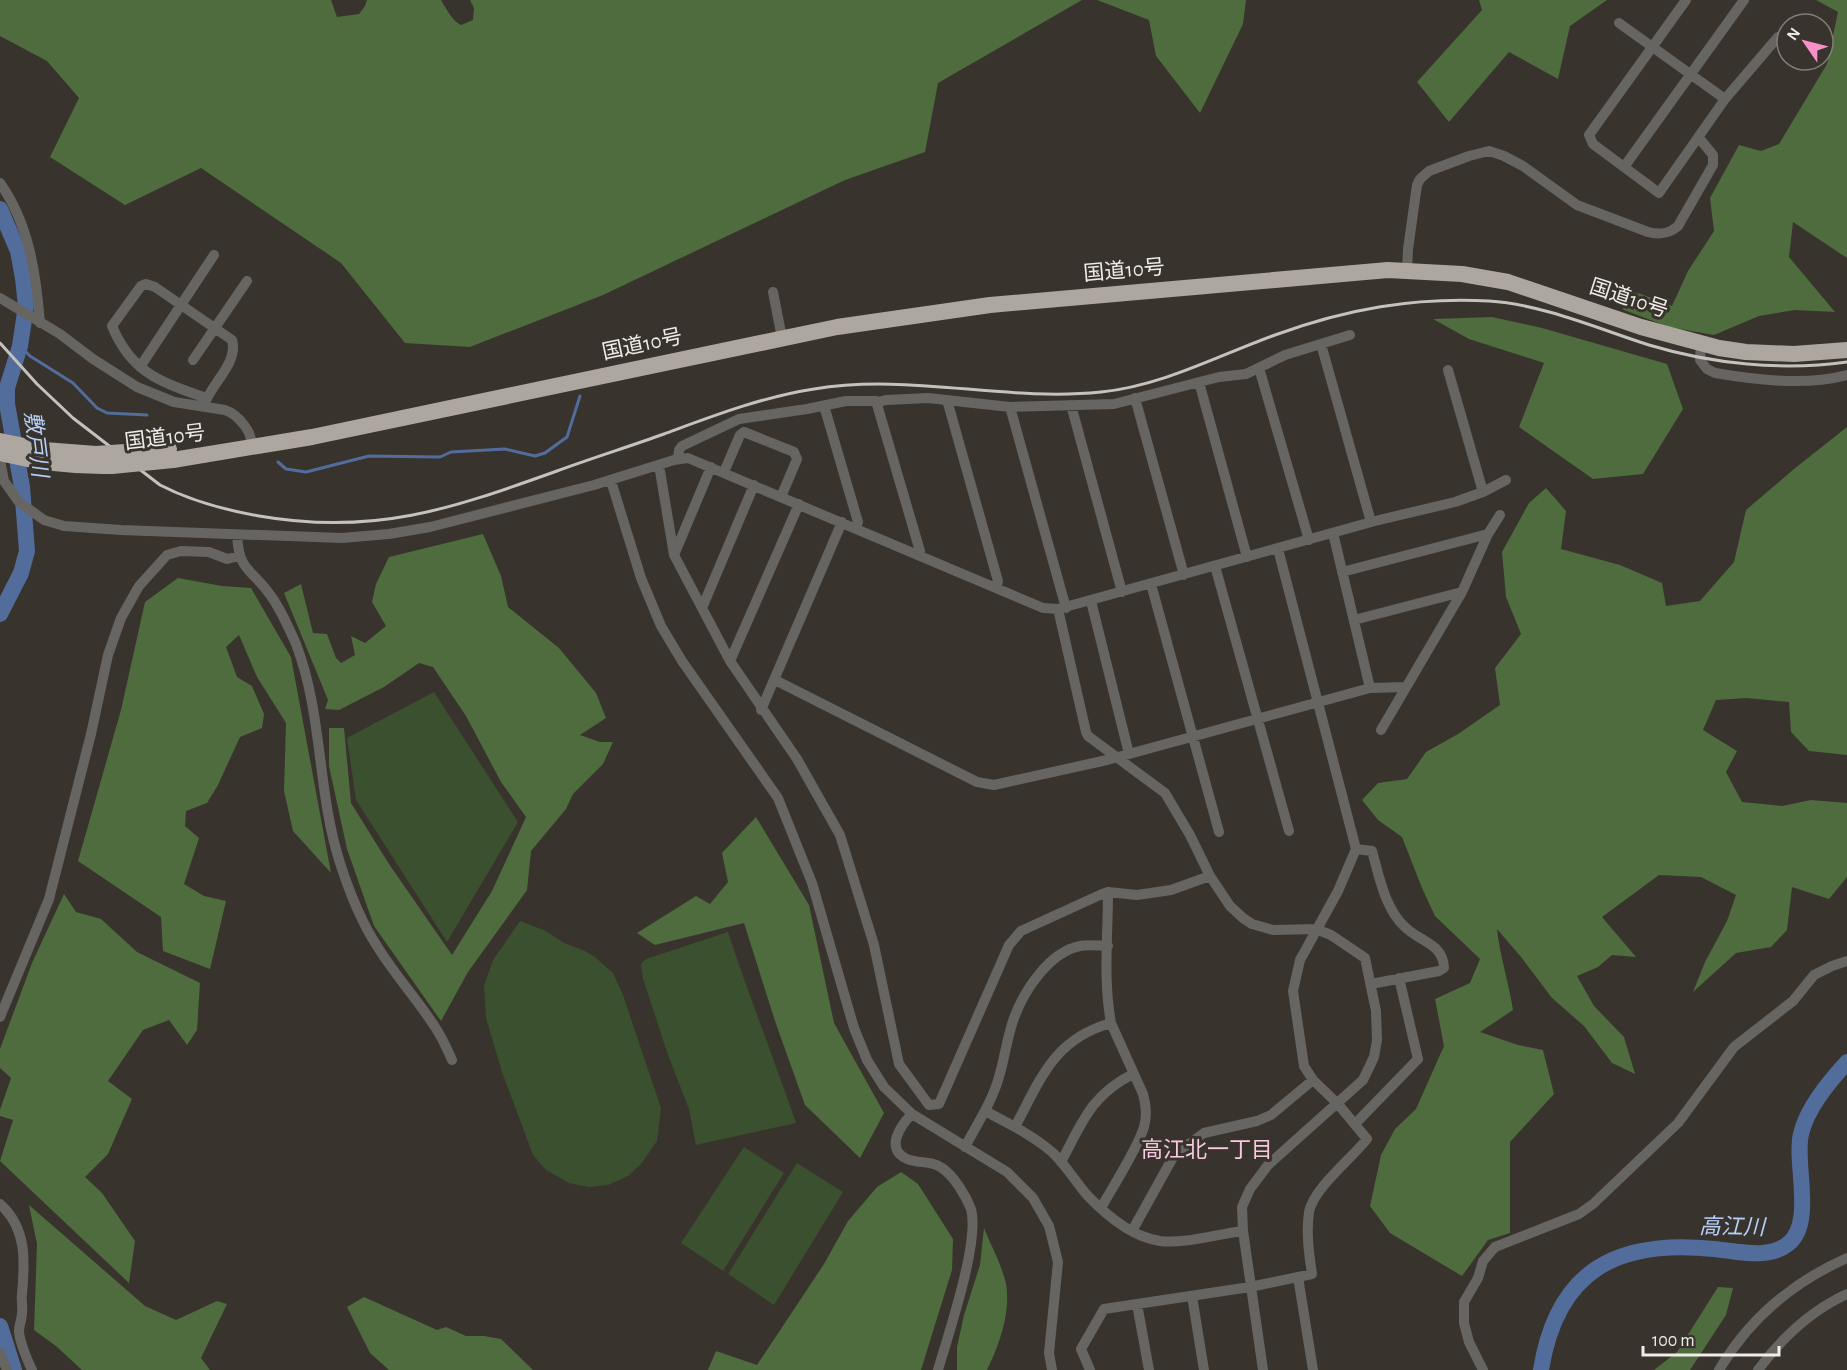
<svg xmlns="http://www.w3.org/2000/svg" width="1847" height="1370" font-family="'Alegreya Sans','Noto Sans JP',sans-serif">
	<rect width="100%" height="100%" fill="#38332d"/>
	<path fill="#3a502f" d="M434 692 518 822 447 942 356 800 347 738Z
		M520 921 546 931 564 943 583 950 595 957 613 973 623 995 661 1108 657 1141 641 1164 628 1176 608 1185 589 1187 569 1183 546 1170 533 1155 502 1072 486 1018 484 986 493 960Z
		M728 932C749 996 774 1059 796 1123L696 1145 689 1109 668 1055 643 979 641 964 646 959Z
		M744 1147 784 1173 723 1271 681 1243Z
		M797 1163 843 1192 774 1305 728 1274Z"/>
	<path fill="#4e6c3e" d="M0 0H331L337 17 359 14 365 6 367 0H441C446 8 452 21 461 25L473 20 474 8 470 0H1082L938 83 925 152 845 180 603 295 470 347 405 343 341 263 201 168 125 205 50 157 79 98 47 61 0 36Z
		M1097 0H1246L1243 24 1200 113 1156 56 1149 20Z
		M1479 0H1607L1570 26 1558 79 1509 52 1449 122 1417 82 1482 10Z
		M1816 0H1847V258L1793 222 1789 257 1835 312 1795 310 1759 316 1714 335 1669 327 1624 310 1608 287 1641 294 1672 306 1688 271 1714 231 1710 198 1739 145 1761 151 1779 144 1827 64 1838 12Z
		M1492 317 1542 328 1667 364 1683 409 1643 474 1593 479 1519 427 1544 363 1469 339 1433 319Z
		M1847 427V755L1809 751 1791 732 1789 702 1747 698 1716 700 1703 730 1737 751 1726 772 1742 802 1782 806 1811 800 1847 803V877L1829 899 1792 887 1787 930 1771 947 1736 953 1693 992 1705 962 1727 921 1736 895 1701 877 1659 875 1602 917 1636 957 1612 955 1598 967 1577 976 1594 1006 1624 1037 1635 1074 1612 1063 1584 1026 1552 998 1521 957 1497 929C1500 957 1509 983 1513 1010L1480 1032 1518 1045 1543 1050 1554 1094 1510 1142V1233L1488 1240 1462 1276 1390 1233 1370 1206 1381 1155 1395 1129 1416 1109 1444 1046 1435 999 1470 983 1480 959 1435 916 1422 888 1402 837 1378 820 1362 800 1378 783 1407 779 1426 752 1458 734 1500 705 1495 668 1521 634 1506 597 1502 552 1529 503 1546 488 1566 511 1561 549 1620 565 1662 583 1666 606 1700 601 1734 562 1746 510 1794 469Z
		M483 534 501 576 508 607 559 648 596 693 606 718 580 735 600 742H613L603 764 573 794 566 809 531 851 527 890 468 972 441 1021 374 926 347 849 329 766V728H344L351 803 389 864 452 955 492 891 526 817 501 782 466 716 433 667 419 663 384 687 339 710 325 709 328 700 284 593 301 584 313 633 327 634 336 658 341 663 355 655 351 636 365 643 386 626 372 602 376 584 389 557Z
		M178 578 222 586 251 588 291 657 331 873 293 831 284 791 286 723 257 677 239 635 226 647 237 677 252 686 264 714 262 728 240 737 218 785 207 803 186 811 185 826 199 838 184 884 204 896 226 901 210 969 163 951 161 917 78 861 121 710 145 602Z
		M756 817 809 905 834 1023 884 1113 860 1158 805 1105 775 1021 744 923 655 945 637 933 696 896 710 904 728 882 722 853Z
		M64 894 76 912 101 919 137 952 200 983 197 1030 187 1045 169 1020 143 1030 108 1081 132 1099 108 1154 85 1177 102 1193 135 1241 129 1283 0 1161 13 1120 0 1116V1110L11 1078 0 1068V1049L32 963Z
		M901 1172 918 1184 953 1239 952 1270 921 1370H708L716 1351 757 1365 824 1264 848 1221 877 1187Z
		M29 1205 145 1306 176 1320 217 1301 227 1304 201 1358 210 1370H82L56 1346 34 1330 37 1244Z
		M984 1228C991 1246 1002 1265 1006 1284 1011 1312 999 1346 987 1370H957V1347L964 1315 980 1265Z
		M1718 1287 1733 1288 1726 1315 1690 1370H1654L1677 1352Z
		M364 1297 437 1330 446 1327 466 1336H484L501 1339 533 1370H389L370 1353 347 1307Z"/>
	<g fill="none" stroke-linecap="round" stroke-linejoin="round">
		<path stroke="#526d9b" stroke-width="3" d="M20 346 30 356 73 383 97 408 107 413 147 415
			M278 462 286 469 306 472 369 456 440 457 451 452 505 449 535 456 545 453 567 437 580 396"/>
		<path stroke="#526d9b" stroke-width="16" d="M0 209 18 251 23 278 26 306 20 346 7 388V404L22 487 27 551 21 573 0 614
			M0 1326 14 1370
			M1541 1370C1557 1270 1617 1239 1714 1249 1737 1251 1768 1260 1788 1244 1815 1223 1794 1163 1801 1134 1807 1108 1829 1082 1847 1062"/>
		<path stroke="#676562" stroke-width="10" d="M1686 0 1589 135 1593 144 1659 193 1725 99 1778 37
			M1619 23 1725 99
			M1624 167 1744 0
			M0 183C29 224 36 273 40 323
			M1407 270 1408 249 1417 185 1420 179 1429 171 1469 156 1489 151 1504 156 1523 166 1577 205 1648 232C1660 235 1669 234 1678 226L1713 165V155L1699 138
			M773 292 782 338
			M0 298 60 334 93 359 137 387 174 402 225 410C237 414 257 435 249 448
			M1321 344 1371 522
			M1701 344 1700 360 1707 369 1715 373C1757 380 1805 386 1847 375
			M193 360 247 281
			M140 367 214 255
			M1259 368 1309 540
			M1448 370 1483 492
			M1199 382 1247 557
			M1135 398 1184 575
			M947 400 998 581 996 588
			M878 402 886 400 928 398 1010 407 1114 404 1219 377 1246 374 1285 355 1350 335
			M1071 405 1122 592
			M204 406C209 385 239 364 232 340L155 287 146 284 141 286 112 326C132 374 162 382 206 398
			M1010 407 1066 608
			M825 409 858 522 856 528
			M678 459 679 450 682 446 739 419 807 409 846 401H876L920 551 918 555
			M0 460 4 481 19 502 44 520 64 526 121 530 342 538 389 534 430 527 594 485 674 460 688 458 1043 608 1058 609 1086 732 1088 736 1165 793 1190 835 1210 876 1230 906 1243 918 1252 924 1273 930 1316 929 1331 935 1365 958 1376 1011 1377 1040 1374 1057 1363 1080 1268 1165 1250 1189 1242 1207 1243 1231 1263 1370
			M659 465 674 555 730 661 797 759 840 835 874 945 899 1064 929 1105 939 1104 1009 945 1021 931 1102 894 1108 892 1137 895 1171 890 1210 876
			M724 472 740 435 744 432 794 452 797 459 781 497
			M611 481 641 578 661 626 682 661 778 798 812 883 854 1028 867 1060 884 1087 912 1114 1007 1172 1033 1198 1049 1226 1058 1262 1049 1353 1052 1370
			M1333 533 1370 688
			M237 535C239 573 252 568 271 596 281 610 289 628 296 644 323 714 317 792 340 863 349 891 360 920 377 946 394 974 417 999 435 1027 442 1037 447 1049 452 1060
			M674 555 711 467
			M1215 566 1289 831
			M1342 572 1488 534
			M1151 584 1219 832
			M1091 601 1129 754
			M702 608 754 485
			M1058 609 1375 521 1455 502 1483 492 1506 480
			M1354 620 1462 592
			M730 661 799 504
			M775 680 977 782 994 785 1107 760 1370 688 1405 687
			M761 710 842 522
			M1381 730 1462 592 1488 534 1500 515
			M1356 849 1372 851C1379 876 1385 909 1405 927 1420 942 1443 943 1444 968L1439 971 1371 984
			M0 1017 49 899 91 734 108 655 121 618 139 586 167 555 181 551 209 552 227 559 239 556
			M985 1111C1008 1123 1032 1135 1052 1152 1065 1164 1075 1181 1087 1195 1106 1215 1132 1237 1160 1241 1185 1244 1218 1234 1243 1231
			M912 1114C901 1125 884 1149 907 1159 919 1164 931 1160 942 1168 954 1176 966 1196 971 1209 980 1242 948 1335 938 1370
			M1355 1124 1418 1059 1399 978
			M1015 1127C1041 1078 1054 1039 1111 1023
			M965 1147C977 1124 992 1102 999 1077 1005 1057 1007 1037 1014 1018 1024 991 1049 952 1080 946 1089 944 1099 946 1108 946
			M1061 1162C1082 1123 1091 1095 1133 1074
			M0 1204C27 1228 25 1261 22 1294 21 1300 23 1307 22 1313 22 1319 19 1325 19 1331 19 1340 28 1362 32 1370
			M1101 1208C1113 1186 1137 1150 1144 1127 1147 1116 1146 1104 1143 1094L1111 1023C1103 980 1108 936 1108 892
			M1132 1231 1172 1159 1178 1152 1204 1133 1257 1121 1271 1115 1313 1080
			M1298 1277 1313 1370
			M1192 1296 1204 1370
			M1137 1304 1149 1370
			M0 1353 7 1370
			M1090 1370 1081 1349 1104 1309 1250 1287 1312 1274C1309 1254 1306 1233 1309 1212 1313 1189 1352 1158 1367 1139L1337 1103 1313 1080 1304 1066 1293 991 1300 960 1338 891 1356 849 1278 549
			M1483 1370 1469 1342 1464 1323V1302L1478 1278 1483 1261 1495 1247 1579 1214 1593 1204 1678 1123 1734 1047 1793 1001 1814 975 1832 966 1847 961
			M1719 1370C1749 1319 1793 1282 1847 1258
			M1758 1370C1781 1339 1812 1310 1847 1294"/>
		<path stroke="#ada7a0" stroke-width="16" d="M0 441 44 450 96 454
			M0 453C37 462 74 467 112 466
			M173 460 312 437 837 327 990 305 1388 270 1462 274 1508 282 1641 327 1719 348 1746 352 1794 354 1847 350"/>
		<path stroke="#c5c1bd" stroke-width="3" d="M0 343 37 384 73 418 160 485C191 501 225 510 259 516 374 536 451 509 557 471 592 458 628 447 664 434 713 416 762 397 814 389 910 373 1005 402 1101 392 1162 386 1219 355 1275 335 1346 309 1414 297 1489 301 1541 304 1599 329 1649 345 1712 364 1782 371 1847 362"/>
		<path stroke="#ada7a0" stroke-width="16" d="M96 454 169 449
			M112 466 173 460"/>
	</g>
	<g text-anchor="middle" stroke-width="6" stroke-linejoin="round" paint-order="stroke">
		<g font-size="21" fill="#f0ece8" stroke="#38332d">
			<text transform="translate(1124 270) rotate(-5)" y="7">国道10号</text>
			<text transform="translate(1629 298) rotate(18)" y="7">国道10号</text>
			<text transform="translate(642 344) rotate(-12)" y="7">国道10号</text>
			<text transform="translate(165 437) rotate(-7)" y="7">国道10号</text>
		</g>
		<g font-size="22" font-style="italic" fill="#b5cff9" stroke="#38332d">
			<text transform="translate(37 444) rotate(83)" y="8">敷戸川</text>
			<text transform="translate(1732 1226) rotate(1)" y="8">高江川</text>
		</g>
		<g font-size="22" fill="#f7c8df" stroke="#38332d">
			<text x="1207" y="1157">高江北一丁目</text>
		</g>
	</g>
	<g transform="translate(1805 42) rotate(305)"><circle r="28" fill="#38332d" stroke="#827d78" stroke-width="1.5"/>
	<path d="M0-4.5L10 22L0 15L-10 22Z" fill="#f98fc9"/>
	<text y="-9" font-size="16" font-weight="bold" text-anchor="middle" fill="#f0ece8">N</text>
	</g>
	<path d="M1643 1346v9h136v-9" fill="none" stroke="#f0ece8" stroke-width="3"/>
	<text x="1652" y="1346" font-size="18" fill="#f0ece8" stroke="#38332d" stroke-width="4.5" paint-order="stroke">100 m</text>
</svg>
